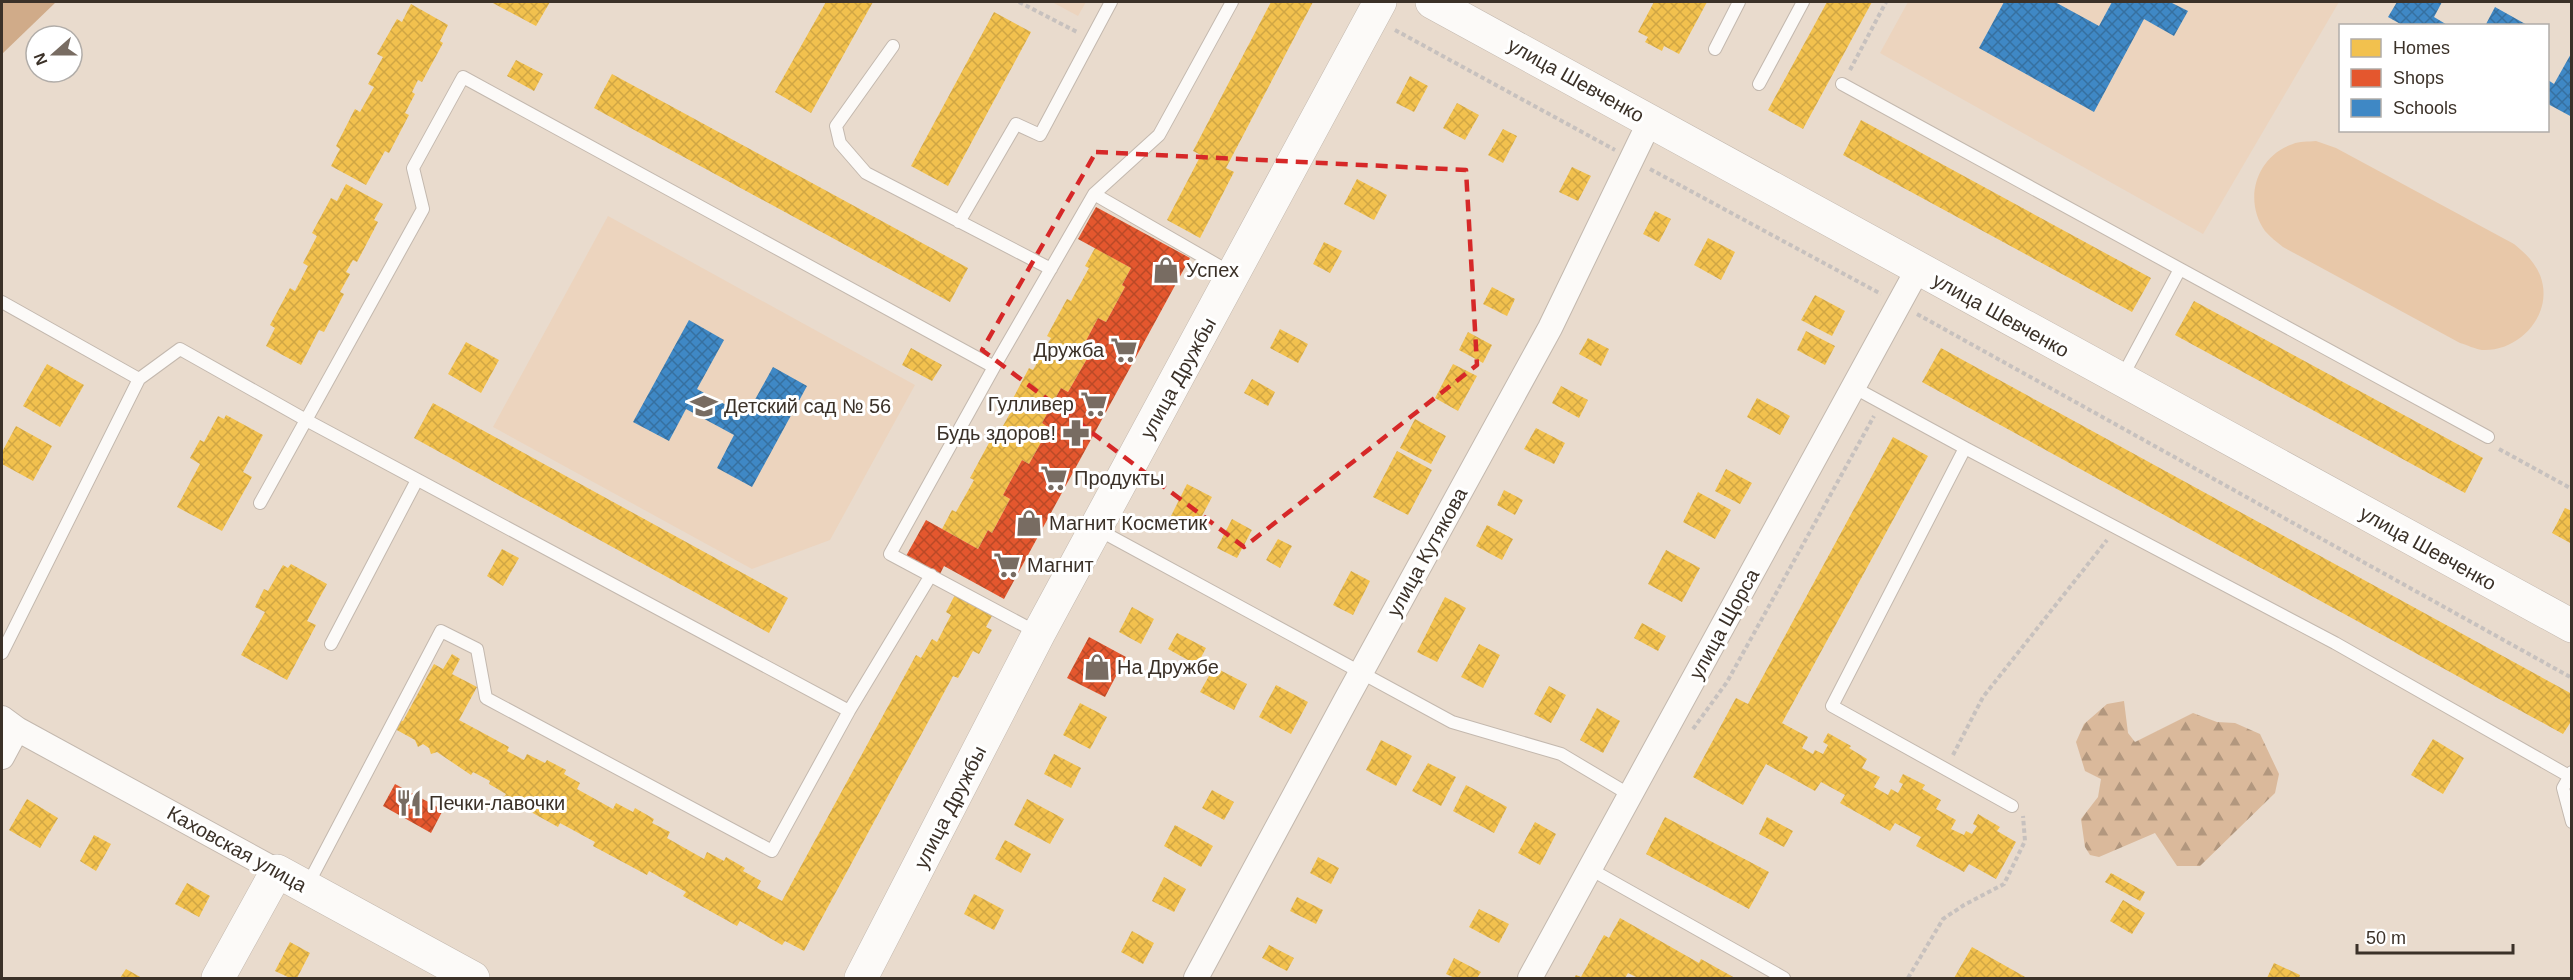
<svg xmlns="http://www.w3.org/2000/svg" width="2573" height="980" font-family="Arial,sans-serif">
	<defs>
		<pattern id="forest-firs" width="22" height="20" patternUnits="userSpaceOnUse" patternTransform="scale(1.5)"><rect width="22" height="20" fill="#dab99b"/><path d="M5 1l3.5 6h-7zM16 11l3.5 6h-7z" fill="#b2977e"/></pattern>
		<pattern id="homes-cross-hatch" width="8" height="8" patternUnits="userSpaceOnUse" patternTransform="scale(1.5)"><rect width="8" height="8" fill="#f2c14e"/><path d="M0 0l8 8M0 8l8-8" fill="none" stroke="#d0a644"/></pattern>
		<pattern id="shops-cross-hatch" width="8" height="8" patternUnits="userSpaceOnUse" patternTransform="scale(1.5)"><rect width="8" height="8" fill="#e4572e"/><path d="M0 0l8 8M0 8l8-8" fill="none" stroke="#ba4927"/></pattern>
		<pattern id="schools-cross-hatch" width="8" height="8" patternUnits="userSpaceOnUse" patternTransform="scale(1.5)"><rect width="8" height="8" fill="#3f88c5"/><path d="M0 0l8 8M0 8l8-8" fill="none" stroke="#3670a0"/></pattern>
	</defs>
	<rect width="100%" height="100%" fill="#e9dbcd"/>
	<path fill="#ecd4be" d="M1052 2H1086L1078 16Z
		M1908 2H2339L2203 234 1880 53Z
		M608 216 915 385 830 540 752 569 493 427Z"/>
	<path fill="url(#forest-firs)" d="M2124 701 2128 733 2135 742 2193 713 2217 722 2235 723 2260 734 2279 774 2275 793 2200 866H2177L2155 833 2099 857 2090 855 2085 847 2081 819 2098 797 2101 779 2085 771 2076 742 2084 724 2107 704Z"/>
	<path fill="#e8c8a9" d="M2316 141 2336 148 2514 244C2525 253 2534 261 2540 275 2555 313 2520 352 2482 350 2475 349 2467 345 2460 343L2283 247C2277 242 2270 237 2265 231 2243 200 2256 156 2293 144 2299 141 2308 142 2316 141Z"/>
	<path fill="#d0ab89" d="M2 2H56L2 54Z"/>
	<path fill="url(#homes-cross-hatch)" d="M491 2H550L536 26Z
		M826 2H873L811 113 775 92Z
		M1271 2H1313L1226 168 1234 172 1200 238 1167 220 1201 155 1193 151Z
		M1654 2H1707L1679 54 1664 46 1662 51 1645 42 1648 37 1638 32Z
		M1827 2H1872L1803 129 1768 110Z
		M411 4 448 25 440 41 443 43 422 82 418 80 412 92 415 94 405 113 409 115 389 153 385 151 366 185 331 166 340 149 336 146 355 109 360 112 374 87 368 84 383 57 377 54 397 19 402 22Z
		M994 12 1031 32 948 186 911 166Z
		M516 60 543 74 534 91 507 76Z
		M612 74 968 268 950 302 594 108Z
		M1410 76 1428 86 1414 112 1396 103Z
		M1457 103 1479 115 1465 140 1443 128Z
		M1861 120 2151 278 2132 312 1843 155Z
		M1503 129 1517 136 1503 163 1488 155Z
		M1572 167 1591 176 1578 201 1559 192Z
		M1357 179 1387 195 1374 220 1344 204Z
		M346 184 383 204 374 220 378 222 357 262 353 260 346 272 350 274 340 292 344 294 324 332 319 330 301 365 266 346 275 328 270 325 290 288 295 291 308 266 303 263 317 236 312 233 331 198 337 201Z
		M1655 211 1671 219 1659 242 1643 234Z
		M1708 238 1735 252 1721 280 1694 265Z
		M1324 242 1342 251 1330 273 1313 264Z
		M1095 248 1131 268 1122 285 1125 287 1106 322 1098 318 1080 352 1088 357 1068 392 1061 388 1042 423 1049 428 1029 464 1022 460 1003 495 1010 499 992 533 988 530 978 549 942 529 952 510 956 512 974 480 970 478 990 441 994 442 1013 408 1009 406 1029 368 1033 370 1051 338 1047 336 1067 299 1071 301 1089 268 1085 266Z
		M1492 287 1515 299 1507 316 1483 304Z
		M1815 295 1845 311 1832 336 1801 320Z
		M2194 301 2483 458 2465 493 2175 335Z
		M1280 329 1308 344 1298 363 1270 348Z
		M1806 331 1835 346 1825 365 1797 350Z
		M1468 332 1492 345 1483 363 1459 350Z
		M1588 338 1609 349 1601 366 1579 354Z
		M466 342 499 360 481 393 448 374Z
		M911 348 942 365 932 381 902 365Z
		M1941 348 2572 694V720L2563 734 1922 382Z
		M47 364 84 385 60 427 23 406Z
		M1453 364 1477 376 1458 411 1435 398Z
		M1252 379 1275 392 1268 406 1244 393Z
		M1561 386 1588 400 1579 418 1552 403Z
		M1757 398 1790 416 1780 435 1747 417Z
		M433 403 788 598 769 633 414 438Z
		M226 415 263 435 243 472 252 477 222 531 177 507 200 464 190 458 200 440 204 442 218 416 224 419Z
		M1415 419 1446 436 1431 464 1400 448Z
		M16 426 52 446 33 481 2 464V452Z
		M1536 428 1565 443 1554 464 1524 449Z
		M1893 437 1928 456 1782 723 1808 737 1802 748 1813 754 1815 750 1823 754 1828 745 1823 742 1828 733 1851 746 1849 748 1867 759 1862 768 1880 777 1874 787 1888 795 1891 789 1898 793 1903 784 1899 782 1903 774 1925 785 1922 789 1941 800 1936 809 1956 820 1951 829 1964 835 1966 831 1972 834 1977 826 1973 824 1978 814 2000 827 1997 831 2016 842 1996 879 1969 864 1964 872 1916 846 1921 837 1895 823 1890 831 1840 803 1845 795 1821 782 1815 791 1766 764 1743 805 1693 777 1736 698 1748 704Z
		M1397 451 1432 470 1408 515 1373 497Z
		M1726 469 1752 483 1740 504 1715 491Z
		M1187 484 1212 497 1195 529 1171 516Z
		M1504 490 1523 500 1515 515 1497 505Z
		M1698 492 1731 510 1715 539 1683 522Z
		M2565 508 2572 511V544L2552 533Z
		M1232 519 1252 530 1237 558 1217 548Z
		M1487 525 1513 539 1502 560 1476 546Z
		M1278 539 1292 546 1280 568 1266 560Z
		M502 549 519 558 503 586 487 576Z
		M1666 550 1700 568 1682 602 1648 584Z
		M291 564 327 584 307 621 316 625 287 680 241 655 265 612 255 607 264 589 268 591 283 565 288 568Z
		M1351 571 1370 581 1353 615 1333 605Z
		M957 591 994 612 986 627 992 630 979 654 973 651 958 678 953 676 804 951 785 941 782 945 740 921 737 926 683 896 686 892 649 871 647 875 593 846 595 842 560 823 558 827 504 797 506 794 489 784 490 781 473 772 471 775 437 752 431 754 429 748 423 744 418 747 415 740 395 729 399 720 403 721 434 664 443 669 452 654 460 659 452 674 477 687 459 720 509 747 507 751 524 760 527 754 545 763 547 760 566 770 564 774 580 783 577 789 613 809 616 803 633 812 635 808 654 819 652 823 670 832 667 838 704 859 707 852 724 861 726 857 745 868 743 871 761 881 757 888 782 901 916 655 921 658 932 639 937 642 951 615 946 612Z
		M1445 597 1466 608 1437 662 1417 652Z
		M1132 607 1154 619 1141 644 1119 632Z
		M1642 623 1666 636 1658 651 1634 638Z
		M1177 633 1206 648 1197 665 1168 649Z
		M1479 644 1500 655 1483 688 1461 677Z
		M1214 667 1247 684 1234 710 1200 692Z
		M1276 685 1308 702 1291 734 1259 717Z
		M1549 686 1566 695 1551 723 1534 714Z
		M1080 703 1107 717 1090 749 1063 735Z
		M1597 708 1620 721 1603 753 1580 740Z
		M2433 739 2464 758 2443 794 2411 775Z
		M1381 740 1412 756 1396 786 1366 770Z
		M1054 754 1081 768 1071 788 1044 774Z
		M1428 763 1456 777 1441 806 1412 791Z
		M1466 785 1507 807 1494 833 1453 811Z
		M1212 790 1234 802 1224 820 1202 808Z
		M27 799 58 818 40 848 9 830Z
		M1027 799 1064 819 1050 844 1014 825Z
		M1665 817 1769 872 1749 909 1646 854Z
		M1767 817 1793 831 1784 847 1759 834Z
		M1535 822 1556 834 1540 865 1518 853Z
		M1175 825 1213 846 1201 867 1164 846Z
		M94 835 111 844 96 871 80 861Z
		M1005 840 1031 854 1021 873 995 859Z
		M1318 857 1339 868 1331 884 1310 873Z
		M2111 873 2145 892 2140 901 2105 882Z
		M1164 877 1186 889 1174 912 1152 901Z
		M187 883 210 896 199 917 175 904Z
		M974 894 1004 910 994 930 964 914Z
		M1297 897 1323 910 1316 924 1290 911Z
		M2123 900 2145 913 2132 934 2110 921Z
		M1479 909 1509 924 1499 943 1469 927Z
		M1620 918 1699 963 1701 959 1735 978H1638L1628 973 1625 978H1574L1576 975 1581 977 1604 935 1609 938Z
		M1132 931 1154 943 1143 964 1121 952Z
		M290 942 310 953 297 978H290L275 971Z
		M1269 945 1294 958 1287 971 1262 958Z
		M1972 947 2027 978H1954Z
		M1454 958 1481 972 1477 978H1455L1446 974Z
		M2274 963 2300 975 2299 978H2267Z
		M126 969 142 978H120Z"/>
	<path fill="url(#shops-cross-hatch)" d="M1096 207 1190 258 1004 599 944 566 940 574 906 556 926 520 978 549 988 530 992 533 1010 499 1003 495 1022 460 1029 464 1049 428 1042 423 1061 388 1068 392 1088 357 1080 352 1098 318 1106 322 1125 287 1122 285 1131 268 1078 239Z
		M1089 637 1126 657 1105 697 1067 678Z
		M395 784 443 810 431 833 383 806Z"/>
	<path fill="url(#schools-cross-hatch)" d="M2004 2H2055L2099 26 2112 2H2170L2188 11 2174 36 2144 19 2094 112 1979 48Z
		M2397 2H2442L2434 17 2449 26H2404L2388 17Z
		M2495 7 2529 26H2485Z
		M2572 52V117L2548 104V80L2554 84Z
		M689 320 724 340 697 389 746 416 773 367 807 386 752 487 717 468 734 435 686 409 669 441 633 422Z"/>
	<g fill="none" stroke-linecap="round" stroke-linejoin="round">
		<defs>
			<path id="lane" d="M893 46 836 126 840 143 866 173 1051 269
				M1715 49 1739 2
				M1759 84 1803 2
				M1842 84 2180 269 2121 379
				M1094 194 1233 274
				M959 222 1016 124 1040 135 1111 2
				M2180 269 2488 437
				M2 302 139 379
				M994 367 890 554 1038 633
				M1853 387 1965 448 1832 706 2012 806
				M1965 448 2335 643 2569 776
				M260 503 423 209 413 168 463 77 994 367 1094 194 1159 135 1232 2
				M1097 529 1452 722 1561 754 1630 795
				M331 644 417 480
				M2 653 139 379 180 349 306 420 849 711 931 575
				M2572 772 2563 788 2572 822
				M1590 869 1784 978
				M307 886 441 631 477 649 486 698 772 851 849 711"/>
			<path id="street" d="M2 718 17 729 277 871
				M2 757 17 729
				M1196 978 1347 698 1550 328 1650 121
				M1530 978 1918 269"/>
			<path id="secondary" d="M1432 2 2572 626
				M218 978 277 871 473 978
				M861 978 1039 633 1380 2"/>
		</defs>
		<use href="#lane" stroke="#c3b8ae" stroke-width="14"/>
		<use href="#street" stroke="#c3b8ae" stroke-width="26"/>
		<use href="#secondary" stroke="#c3b8ae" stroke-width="34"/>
		<path stroke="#c7c1be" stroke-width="4" stroke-dasharray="4.5 3" stroke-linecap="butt" d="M1019 2 1077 32
			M1395 30 1615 150
			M1850 70 1886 2
			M1650 169 1881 294
			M1917 314 2572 678
			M2499 449 2572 489
			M1693 729 1727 682 1874 416
			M1953 755 1983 697 2107 540
			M1908 978 1943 919 1964 905 2004 884 2025 841 2023 816"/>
		<use href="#lane" stroke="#fcfaf8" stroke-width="12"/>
		<use href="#street" stroke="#fcfaf8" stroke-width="24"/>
		<use href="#secondary" stroke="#fcfaf8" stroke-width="33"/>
	</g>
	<path fill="none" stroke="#d62828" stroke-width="4.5" stroke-dasharray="12 8" stroke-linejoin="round" d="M1096 152 1466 170 1477 365 1244 547 982 350Z"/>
	<defs>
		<symbol id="shop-bare" viewBox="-9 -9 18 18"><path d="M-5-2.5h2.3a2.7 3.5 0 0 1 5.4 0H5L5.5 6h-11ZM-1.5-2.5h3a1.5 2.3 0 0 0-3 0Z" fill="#786c62" stroke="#fff" stroke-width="2.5" paint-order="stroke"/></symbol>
		<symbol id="supermarket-bare" viewBox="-9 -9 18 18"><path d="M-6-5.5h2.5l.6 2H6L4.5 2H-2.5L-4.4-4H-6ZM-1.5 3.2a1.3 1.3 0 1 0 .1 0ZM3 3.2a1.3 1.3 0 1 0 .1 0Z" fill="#786c62" stroke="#fff" stroke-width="2.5" paint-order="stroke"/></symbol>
		<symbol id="school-bare" viewBox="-9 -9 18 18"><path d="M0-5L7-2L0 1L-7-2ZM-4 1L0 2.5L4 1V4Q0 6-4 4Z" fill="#786c62" stroke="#fff" stroke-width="2.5" paint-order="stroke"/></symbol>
		<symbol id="pharmacy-bare" viewBox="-9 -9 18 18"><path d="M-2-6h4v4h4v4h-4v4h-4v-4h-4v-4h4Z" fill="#786c62" stroke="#fff" stroke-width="2.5" paint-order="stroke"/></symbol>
		<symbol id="restaurant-bare" viewBox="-9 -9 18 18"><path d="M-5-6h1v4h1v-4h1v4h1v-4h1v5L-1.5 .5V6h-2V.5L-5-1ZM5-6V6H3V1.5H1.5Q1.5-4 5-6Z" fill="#786c62" stroke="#fff" stroke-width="2.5" paint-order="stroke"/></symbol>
	</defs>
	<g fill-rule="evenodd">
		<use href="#shop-bare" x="1147" y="251" width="38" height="38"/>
		<use href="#supermarket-bare" x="1105" y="331" width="38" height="38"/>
		<use href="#supermarket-bare" x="1075" y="385" width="38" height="38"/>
		<use href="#school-bare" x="685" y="387" width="38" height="38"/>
		<use href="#pharmacy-bare" x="1057" y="414" width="38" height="38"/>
		<use href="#supermarket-bare" x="1035" y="459" width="38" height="38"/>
		<use href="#shop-bare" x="1010" y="504" width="38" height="38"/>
		<use href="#supermarket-bare" x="988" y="546" width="38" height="38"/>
		<use href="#shop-bare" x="1078" y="648" width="38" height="38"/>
		<use href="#restaurant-bare" x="390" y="784" width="38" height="38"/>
	</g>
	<g text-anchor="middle" stroke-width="6" stroke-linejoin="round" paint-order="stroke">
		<g font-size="20" fill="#3b3128" stroke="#fff">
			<text transform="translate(1576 80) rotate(29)" y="7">улица Шевченко</text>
			<text transform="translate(2001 315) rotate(29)" y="7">улица Шевченко</text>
			<text transform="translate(1178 378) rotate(-61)" y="7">улица Дружбы</text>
			<text transform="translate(2428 548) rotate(29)" y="7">улица Шевченко</text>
			<text transform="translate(1427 552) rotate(-61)" y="7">улица Кутякова</text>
			<text transform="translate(1724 624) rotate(-61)" y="7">улица Щорса</text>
			<text transform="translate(950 807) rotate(-63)" y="7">улица Дружбы</text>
			<text transform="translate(237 849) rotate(29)" y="7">Каховская улица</text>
		</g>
		<g font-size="20" fill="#3b3128" stroke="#fff" text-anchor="start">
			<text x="1186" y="277">Успех</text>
			<text x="1104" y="357" text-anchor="end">Дружба</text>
			<text x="1074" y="411" text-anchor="end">Гулливер</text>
			<text x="724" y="413">Детский сад № 56</text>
			<text x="1056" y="440" text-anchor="end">Будь здоров!</text>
			<text x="1074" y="485">Продукты</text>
			<text x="1049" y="530">Магнит Косметик</text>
			<text x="1027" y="572">Магнит</text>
			<text x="1117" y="674">На Дружбе</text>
			<text x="429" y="810">Печки-лавочки</text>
		</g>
	</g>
	<rect width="2573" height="980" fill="none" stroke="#3b3128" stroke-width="6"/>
	<rect x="2339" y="24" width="210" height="108" fill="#ffffff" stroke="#b1ada9" stroke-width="1.5"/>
	<rect x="2351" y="39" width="30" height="18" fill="#f2c14e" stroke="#b1ada9" stroke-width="1.5"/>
	<text x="2393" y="54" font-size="18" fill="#3b3128">Homes</text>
	<rect x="2351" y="69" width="30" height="18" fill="#e4572e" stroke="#b1ada9" stroke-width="1.5"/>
	<text x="2393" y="84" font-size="18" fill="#3b3128">Shops</text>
	<rect x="2351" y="99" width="30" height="18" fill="#3f88c5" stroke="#b1ada9" stroke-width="1.5"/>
	<text x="2393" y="114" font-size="18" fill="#3b3128">Schools</text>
	<g transform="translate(54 54) rotate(249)"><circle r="28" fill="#ffffff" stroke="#b1ada9" stroke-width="1.5"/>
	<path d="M0-4.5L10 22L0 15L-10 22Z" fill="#786c62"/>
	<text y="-9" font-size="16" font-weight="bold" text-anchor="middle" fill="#3b3128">N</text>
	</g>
	<path d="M2357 944v9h156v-9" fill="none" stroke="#3b3128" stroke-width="3"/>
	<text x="2366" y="944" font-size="18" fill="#3b3128" stroke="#ffffff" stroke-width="4.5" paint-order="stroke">50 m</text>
</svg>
